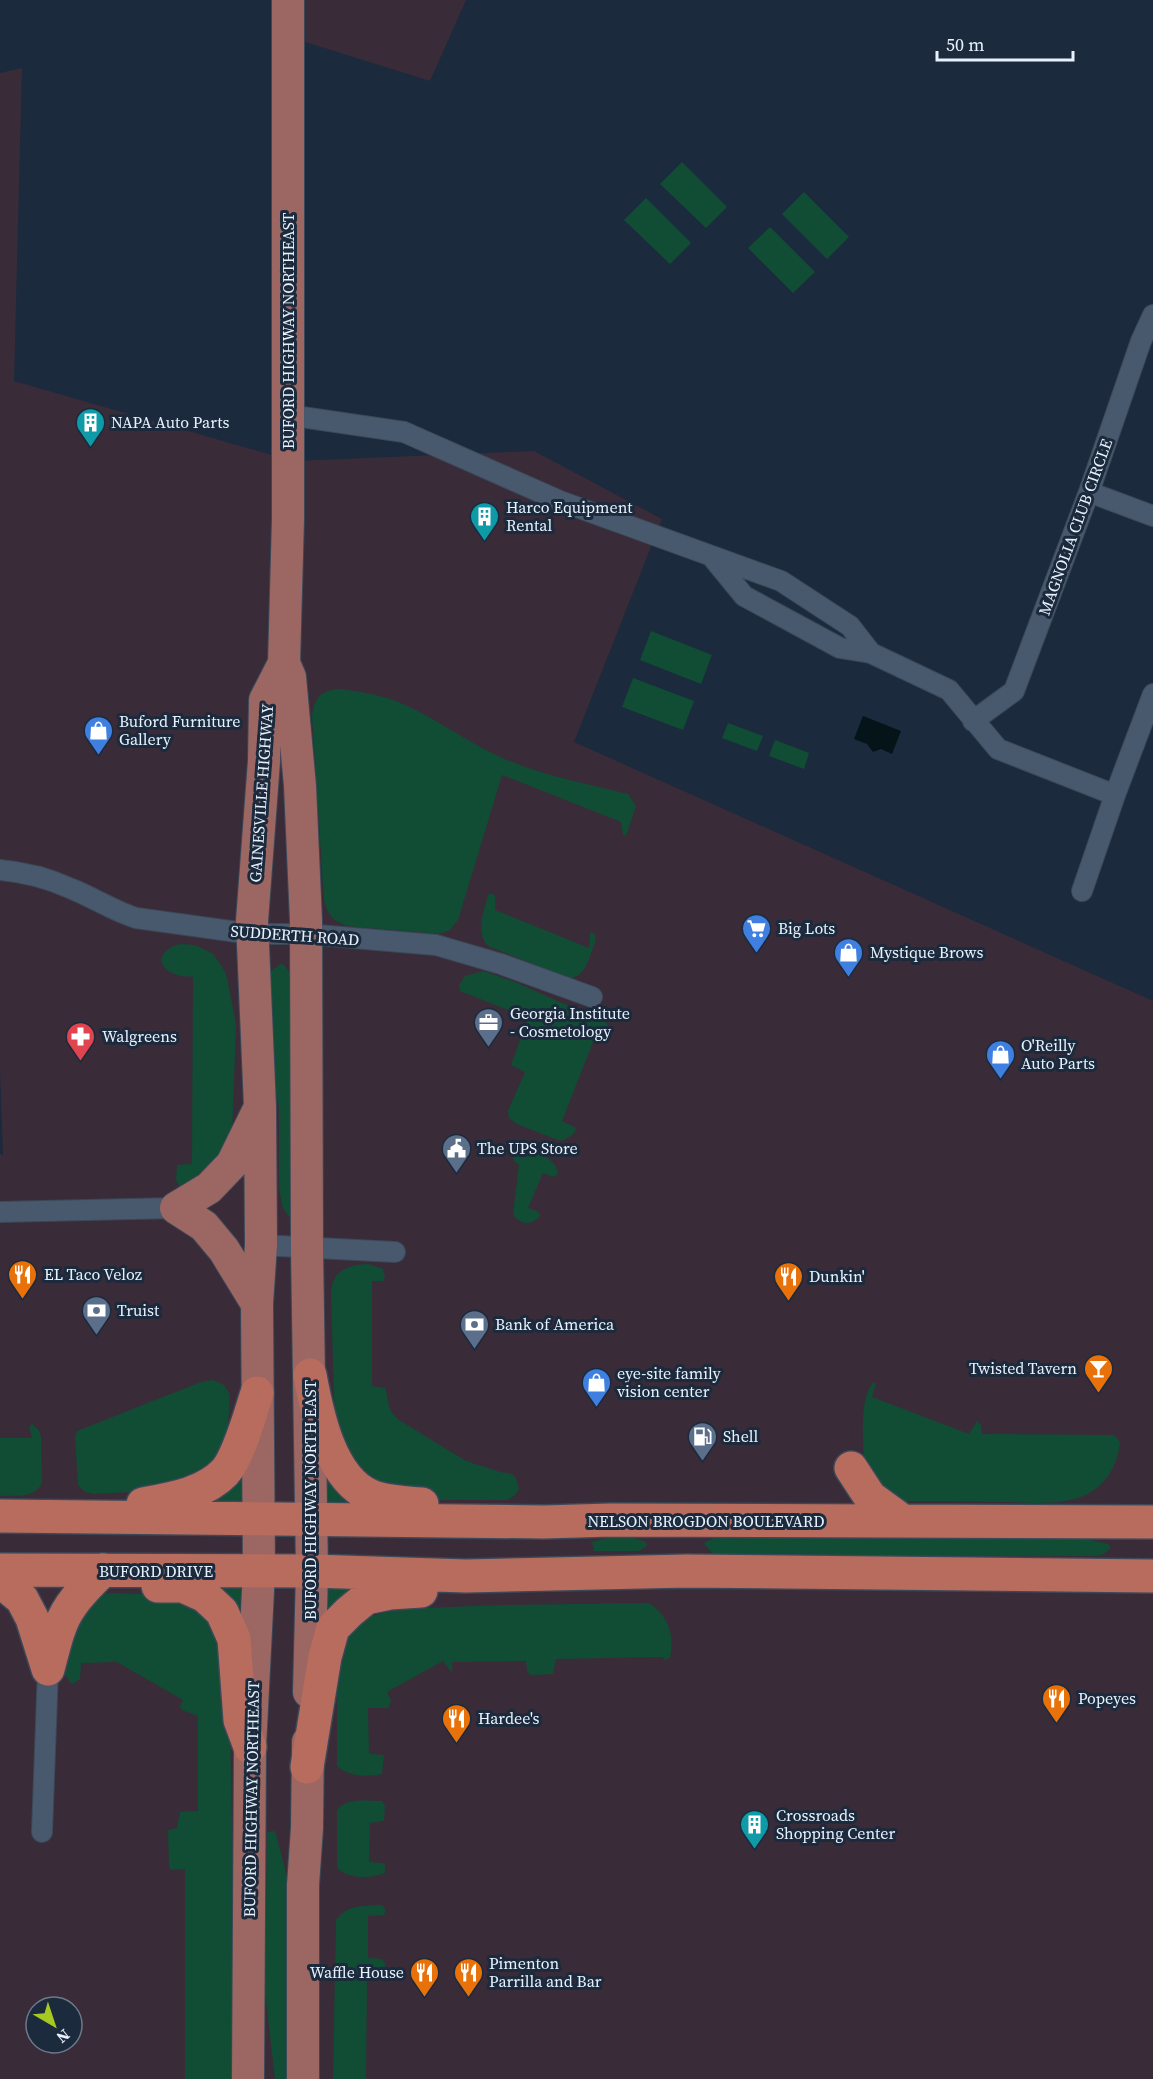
<svg xmlns="http://www.w3.org/2000/svg" width="1153" height="2079" font-family="'Source Serif 4',serif">
	<rect width="100%" height="100%" fill="#1b2a3c"/>
	<path fill="#3a2b38" fill-rule="evenodd" d="M285 0H466L430 81 286 36Z
		M22 68 14 381 293 461 534 451 662 519 574 742 1153 1001V2079H0V1154L3 1155 0 1070V73ZM36 2007H72V2043H36Z"/>
	<path fill="#104d34" d="M682 162 727 207 706 228 660 184Z
		M804 192 849 237 827 259 782 214Z
		M646 198 691 243 670 264 624 220Z
		M770 227 815 272 793 293 748 248Z
		M651 631 712 655 701 684 640 660Z
		M633 678 694 701 683 730 622 707Z
		M338 689C357 691 377 694 396 701 431 715 462 739 496 755 538 775 584 783 628 794L636 806 626 836 623 835 621 822 502 775 458 920 450 930 439 934 347 926C333 921 327 914 324 900L312 717C314 699 319 691 338 689Z
		M728 723 763 736 757 751 722 738Z
		M775 740 809 753 804 769 769 756Z
		M491 893 495 896V910L589 948 590 933H594L596 939C591 952 586 979 569 978L488 946C475 932 484 911 488 895Z
		M180 944 195 945 213 954 224 970 227 978 236 1024 232 1136 225 1163 181 1189 176 1180 177 1165 192 1164 193 977C188 976 182 977 178 975 154 968 158 949 180 944Z
		M281 964H283L289 972 292 1215 290 1217 288 1216 283 1208 279 1189V1107L268 1059 269 972Z
		M483 971 515 982 605 1022C610 1027 613 1034 609 1040L595 1037 562 1121 576 1128C575 1135 567 1139 560 1141L517 1124 509 1118 508 1111 525 1072 511 1065 528 1018 460 991 459 985 465 976Z
		M522 1148C535 1153 556 1156 558 1174L553 1177 543 1173 528 1208 539 1212 540 1216C532 1226 521 1225 513 1215L519 1165 513 1160 514 1149Z
		M368 1264 383 1269 385 1277 383 1281H372V1386L385 1388C390 1402 385 1408 399 1420L466 1461 500 1472 512 1474 516 1478 519 1489 516 1494 508 1500H428L363 1481 335 1429 331 1293C332 1270 348 1265 368 1264Z
		M213 1380 224 1385 230 1395 227 1442 210 1468 166 1490 95 1494 85 1492 78 1485 75 1436 77 1431 201 1382Z
		M873 1383H876L872 1397 969 1434 977 1421 981 1425 982 1434 1114 1435 1120 1442C1118 1463 1108 1483 1088 1494 1062 1507 1029 1502 1001 1502 966 1501 931 1501 895 1501L864 1470C864 1447 858 1400 873 1383Z
		M32 1424 38 1429 41 1436 42 1483C34 1499 15 1495 0 1496V1438H32L29 1427Z
		M324 1460 360 1504 325 1505Z
		M243 1468V1502L202 1503Z
		M727 1533 1069 1535 1108 1544 1111 1548 1104 1554 1096 1556H715L704 1544 707 1541Z
		M621 1534 646 1542 647 1546 639 1551H594L592 1542Z
		M205 1585 241 1587V1628Z
		M323 1586H369L325 1622Z
		M109 1593 176 1595 183 1597 221 1633 230 1731 233 1864 232 2079H185V1869L171 1870 169 1867 168 1830 177 1828 180 1812 198 1811V1716L182 1710 180 1707 183 1700 117 1662 81 1663 80 1679 74 1683H71C62 1673 60 1656 63 1643 65 1634 93 1604 101 1595Z
		M649 1603C668 1615 675 1635 670 1658L664 1660 663 1657 556 1659 553 1674 531 1675 527 1671 526 1661 452 1662V1673L443 1661 387 1692 391 1701 388 1708H368L369 1754 384 1755 382 1774C367 1777 349 1777 337 1766V1674L343 1644 352 1630 369 1617 396 1609 503 1605Z
		M382 1801 385 1806 384 1821 370 1823 369 1862 383 1863 385 1865V1873C369 1879 350 1879 337 1868V1810C347 1797 368 1801 382 1801Z
		M275 1831 294 1902 289 2079H275L265 1992 267 1832Z
		M382 1905 386 1910 384 1915 368 1916V1958L382 1959 385 1963 384 1977 367 1978 366 2079H333L336 1920C347 1904 365 1906 382 1905Z"/>
	<path fill="#051419" d="M863 716 901 731 892 754 881 749 873 752 867 744 854 739Z"/>
	<g fill="none" stroke-linecap="round" stroke-linejoin="round">
		<defs>
			<path id="minor" d="M288 415 404 432 560 501 781 581 850 626 871 653
				M1089 492 1153 516
				M712 557 744 596 840 648 871 653 949 690 998 749 1115 795
				M973 721 1014 691 1089 492 1141 341 1153 315
				M0 870C24 872 50 879 72 889 94 898 114 911 136 918L252 934H306L436 945 501 964 592 997
				M1082 891 1115 795 1153 694
				M0 1212 176 1208
				M261 1245 395 1252
				M42 1832 48 1669"/>
			<path id="primary" d="M284 663 290 677 300 786 306 921 307 1249 312 1571 309 1692
				M257 1113 232 1164 209 1188 176 1208 204 1226 224 1250 257 1304
				M248 2079 250 1747 259 1571 257 1304 261 1245 260 1107 252 921 264 761 265 700 284 663 288 519V0
				M303 2079V1885L307 1828 308 1742"/>
			<path id="trunk" d="M310 1375C317 1413 330 1479 371 1496 386 1502 405 1503 422 1504
				M851 1468 870 1497 903 1521
				M143 1504C171 1499 204 1494 225 1472 239 1456 250 1414 257 1393
				M0 1516 544 1522 611 1520 1153 1522
				M0 1570 312 1571 466 1576 687 1571 1153 1576
				M5 1585 22 1599 32 1618 48 1669
				M158 1586H183L205 1596 222 1612 234 1639 240 1720 250 1747
				M48 1669C52 1655 55 1640 60 1627 68 1604 86 1587 103 1570
				M307 1767 325 1657 333 1628 349 1612 366 1598 390 1593 421 1591"/>
		</defs>
		<use href="#minor" stroke="#3b4858" stroke-width="22"/>
		<use href="#primary" stroke="#3b4858" stroke-width="34"/>
		<use href="#trunk" stroke="#3b4858" stroke-width="36"/>
		<use href="#minor" stroke="#49596d" stroke-width="20"/>
		<use href="#primary" stroke="#9c6762" stroke-width="32"/>
		<use href="#trunk" stroke="#b86c5e" stroke-width="33"/>
	</g>
	<defs>
		<symbol id="building-pin" viewBox="-11 -11 22 30"><path d="M0 17L-7.5 6A9.5 9.5 0 1 1 7.5 6Z" fill="#0f9aa8" stroke="#1b2a3c"/><path d="M-4-6H4V6H1V3H-1V6H-4ZM-2.5-4.3h1.7v1.8h-1.7ZM.8-4.3h1.7v1.8H.8ZM-2.5-1h1.7V.8h-1.7ZM.8-1h1.7V.8H.8Z" fill="#fff"/></symbol>
		<symbol id="shop-pin" viewBox="-11 -11 22 30"><path d="M0 17L-7.5 6A9.5 9.5 0 1 1 7.5 6Z" fill="#3f7fe0" stroke="#1b2a3c"/><path d="M-5-2.5h2.3a2.7 3.5 0 0 1 5.4 0H5L5.5 6h-11ZM-1.5-2.5h3a1.5 2.3 0 0 0-3 0Z" fill="#fff"/></symbol>
		<symbol id="supermarket-pin" viewBox="-11 -11 22 30"><path d="M0 17L-7.5 6A9.5 9.5 0 1 1 7.5 6Z" fill="#3f7fe0" stroke="#1b2a3c"/><path d="M-6-5.5h2.5l.6 2H6L4.5 2H-2.5L-4.4-4H-6ZM-1.5 3.2a1.3 1.3 0 1 0 .1 0ZM3 3.2a1.3 1.3 0 1 0 .1 0Z" fill="#fff"/></symbol>
		<symbol id="office-pin" viewBox="-11 -11 22 30"><path d="M0 17L-7.5 6A9.5 9.5 0 1 1 7.5 6Z" fill="#5c6f8a" stroke="#1b2a3c"/><path d="M-6-3h4V-5.5h4V-3h4V5H-6ZM-1-4.5V-3h2v-1.5ZM-6 0V1H6V0Z" fill="#fff"/></symbol>
		<symbol id="pharmacy-pin" viewBox="-11 -11 22 30"><path d="M0 17L-7.5 6A9.5 9.5 0 1 1 7.5 6Z" fill="#e0444e" stroke="#1b2a3c"/><path d="M-2-6h4v4h4v4h-4v4h-4v-4h-4v-4h4Z" fill="#fff"/></symbol>
		<symbol id="civic-pin" viewBox="-11 -11 22 30"><path d="M0 17L-7.5 6A9.5 9.5 0 1 1 7.5 6Z" fill="#5c6f8a" stroke="#1b2a3c"/><path d="M-.6-6.5H3V-4.5H.6V-3L4-1V1h2V6H-6V1h2V-1L-.6-3ZM-1.2 2.5V6h2.4V2.5Z" fill="#fff"/></symbol>
		<symbol id="restaurant-pin" viewBox="-11 -11 22 30"><path d="M0 17L-7.5 6A9.5 9.5 0 1 1 7.5 6Z" fill="#e8710a" stroke="#1b2a3c"/><path d="M-5-6h1v4h1v-4h1v4h1v-4h1v5L-1.5 .5V6h-2V.5L-5-1ZM5-6V6H3V1.5H1.5Q1.5-4 5-6Z" fill="#fff"/></symbol>
		<symbol id="bank-pin" viewBox="-11 -11 22 30"><path d="M0 17L-7.5 6A9.5 9.5 0 1 1 7.5 6Z" fill="#5c6f8a" stroke="#1b2a3c"/><path d="M-6-4H6V4H-6ZM0-2.3a2.3 2.3 0 1 0 0 4.6a2.3 2.3 0 1 0 0-4.6Z" fill="#fff"/></symbol>
		<symbol id="bar-pin" viewBox="-11 -11 22 30"><path d="M0 17L-7.5 6A9.5 9.5 0 1 1 7.5 6Z" fill="#e8710a" stroke="#1b2a3c"/><path d="M-6-5H6L.8 .8V4.5H3.5V6h-7V4.5H-.8V.8Z" fill="#fff"/></symbol>
		<symbol id="fuel-pin" viewBox="-11 -11 22 30"><path d="M0 17L-7.5 6A9.5 9.5 0 1 1 7.5 6Z" fill="#5c6f8a" stroke="#1b2a3c"/><path d="M-5.5-6h7V0h2V4h1.3V-2.5L3-4.5l.8-.8L6-3V5H2.5V1h-1V6h-7ZM-4.2-4.7v3.2H.2V-4.7Z" fill="#fff"/></symbol>
	</defs>
	<g fill-rule="evenodd">
		<use href="#building-pin" x="74" y="406" width="33" height="45"/>
		<use href="#building-pin" x="468" y="500" width="33" height="45"/>
		<use href="#shop-pin" x="82" y="714" width="33" height="45"/>
		<use href="#supermarket-pin" x="740" y="912" width="33" height="45"/>
		<use href="#shop-pin" x="832" y="936" width="33" height="45"/>
		<use href="#office-pin" x="472" y="1006" width="33" height="45"/>
		<use href="#pharmacy-pin" x="64" y="1020" width="33" height="45"/>
		<use href="#shop-pin" x="984" y="1038" width="33" height="45"/>
		<use href="#civic-pin" x="440" y="1132" width="33" height="45"/>
		<use href="#restaurant-pin" x="6" y="1258" width="33" height="45"/>
		<use href="#restaurant-pin" x="772" y="1260" width="33" height="45"/>
		<use href="#bank-pin" x="80" y="1294" width="33" height="45"/>
		<use href="#bank-pin" x="458" y="1308" width="33" height="45"/>
		<use href="#bar-pin" x="1082" y="1352" width="33" height="45"/>
		<use href="#shop-pin" x="580" y="1366" width="33" height="45"/>
		<use href="#fuel-pin" x="686" y="1420" width="33" height="45"/>
		<use href="#restaurant-pin" x="1040" y="1682" width="33" height="45"/>
		<use href="#restaurant-pin" x="440" y="1702" width="33" height="45"/>
		<use href="#building-pin" x="738" y="1808" width="33" height="45"/>
		<use href="#restaurant-pin" x="408" y="1956" width="33" height="45"/>
		<use href="#restaurant-pin" x="452" y="1956" width="33" height="45"/>
	</g>
	<g text-anchor="middle" stroke-width="6" stroke-linejoin="round" paint-order="stroke">
		<g font-size="16" fill="#e8f2fe" stroke="#1b2a3c">
			<text transform="translate(288 331) rotate(-90)" y="6">BUFORD HIGHWAY NORTHEAST</text>
			<text transform="translate(1075 527) rotate(-70)" y="6">MAGNOLIA CLUB CIRCLE</text>
			<text transform="translate(261 793) rotate(-86)" y="6">GAINESVILLE HIGHWAY</text>
			<text transform="translate(295 935) rotate(4)" y="6">SUDDERTH ROAD</text>
			<text transform="translate(310 1500) rotate(-90)" y="6">BUFORD HIGHWAY NORTH EAST</text>
			<text x="706" y="1527">NELSON BROGDON BOULEVARD</text>
			<text x="156" y="1577">BUFORD DRIVE</text>
			<text transform="translate(251 1799) rotate(-89)" y="6">BUFORD HIGHWAY NORTHEAST</text>
		</g>
		<g font-size="16" fill="#e8f2fe" stroke="#1b2a3c" text-anchor="start">
			<text x="111" y="428">NAPA Auto Parts</text>
			<text x="506" y="513">Harco Equipment<tspan x="506" dy="18">Rental</tspan></text>
			<text x="119" y="727">Buford Furniture<tspan x="119" dy="18">Gallery</tspan></text>
			<text x="778" y="934">Big Lots</text>
			<text x="870" y="958">Mystique Brows</text>
			<text x="510" y="1019">Georgia Institute<tspan x="510" dy="18">- Cosmetology</tspan></text>
			<text x="102" y="1042">Walgreens</text>
			<text x="1021" y="1051">O'Reilly<tspan x="1021" dy="18">Auto Parts</tspan></text>
			<text x="477" y="1154">The UPS Store</text>
			<text x="44" y="1280">EL Taco Veloz</text>
			<text x="809" y="1282">Dunkin'</text>
			<text x="117" y="1316">Truist</text>
			<text x="495" y="1330">Bank of America</text>
			<text x="1077" y="1374" text-anchor="end">Twisted Tavern</text>
			<text x="617" y="1379">eye-site family<tspan x="617" dy="18">vision center</tspan></text>
			<text x="723" y="1442">Shell</text>
			<text x="1078" y="1704">Popeyes</text>
			<text x="478" y="1724">Hardee's</text>
			<text x="776" y="1821">Crossroads<tspan x="776" dy="18">Shopping Center</tspan></text>
			<text x="489" y="1969">Pimenton<tspan x="489" dy="18">Parrilla and Bar</tspan></text>
			<text x="404" y="1978" text-anchor="end">Waffle House</text>
		</g>
	</g>
	<g transform="translate(54 2025) rotate(141)"><circle r="28" fill="#1b2a3c" stroke="#6d7a8a" stroke-width="1.5"/>
	<path d="M0-4.5L10 22L0 15L-10 22Z" fill="#a5c822"/>
	<text y="-9" font-size="16" font-weight="bold" text-anchor="middle" fill="#e8f2fe">N</text>
	</g>
	<path d="M937 51v9h136v-9" fill="none" stroke="#e8f2fe" stroke-width="3"/>
	<text x="946" y="51" font-size="18" fill="#e8f2fe" stroke="#1b2a3c" stroke-width="4.5" paint-order="stroke">50 m</text>
</svg>
